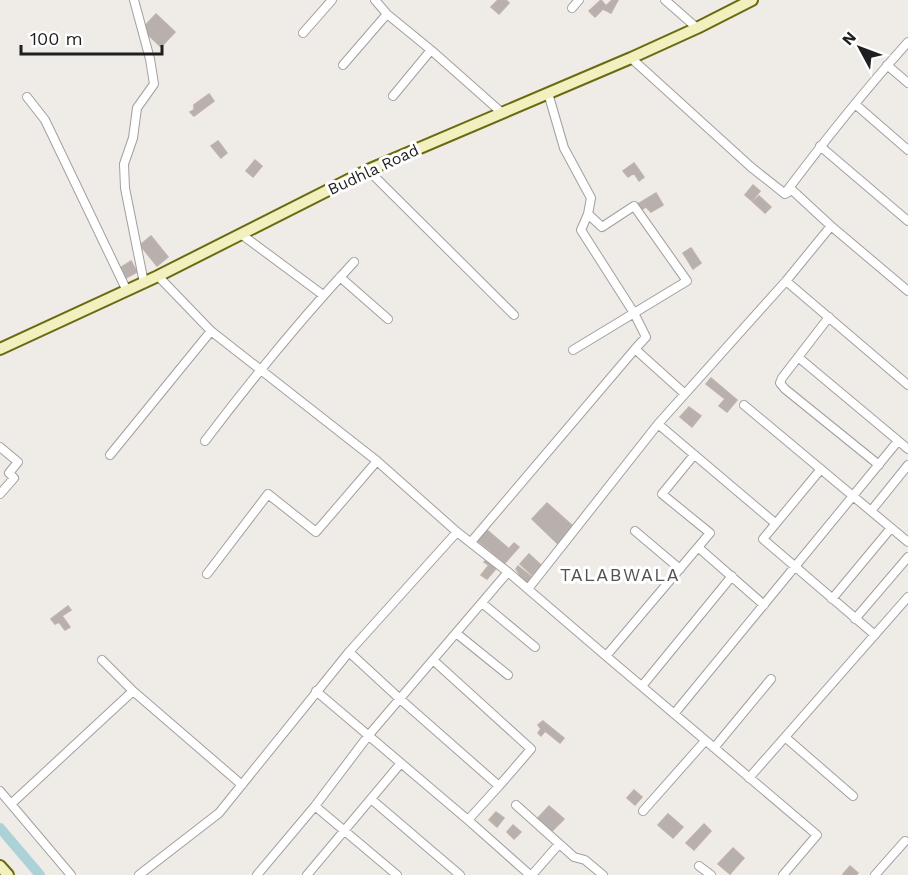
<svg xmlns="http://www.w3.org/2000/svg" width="908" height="875" font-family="'Work Sans',sans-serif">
	<rect width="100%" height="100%" fill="#efebe6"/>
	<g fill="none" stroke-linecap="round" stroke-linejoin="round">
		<path stroke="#acd2d7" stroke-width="10" d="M0 828 40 875"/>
	</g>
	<path fill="#b8b0ac" stroke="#bfb1aa" stroke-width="1.5" d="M498 0H506L509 3 499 14 491 7Z
		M601 0 606 6 612 0H618L611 13 603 9 595 17 589 11Z
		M156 14 175 32 161 47 142 29Z
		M209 94 214 101 194 116 190 112 194 110V105Z
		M218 141 227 153 221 158 211 146Z
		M255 160 262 166 253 177 246 171Z
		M634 163 644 177 639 181 634 173 628 177 623 171Z
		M753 185 760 191 752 201 745 195Z
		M656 193 663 205 651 212 646 207 642 209 638 204Z
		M759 196 771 207 765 213 753 202Z
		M151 236 168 257 157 266 140 245Z
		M691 248 701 263 693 269 683 253Z
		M131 261 137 272 126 278 120 268Z
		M711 378 737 400 727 412 719 406 725 399 706 384Z
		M689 407 701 416 692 427 680 417Z
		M547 503 575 528 559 545 532 519Z
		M487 530 508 548 499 558 478 541Z
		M514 543 519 547 504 564 499 560Z
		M529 554 541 565 532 575 520 564Z
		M488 558 498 566 487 579 481 575 489 565 484 562Z
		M518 566 533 578 528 584 519 577 520 575 516 569Z
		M68 606 71 610 62 616 70 627 65 630 59 622 55 624 51 619Z
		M543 721 564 738 560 743 545 731 541 736 538 733 541 729 538 725Z
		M634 790 642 797 635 805 627 798Z
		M549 806 564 819 552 831 538 818Z
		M496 812 504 818 497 827 489 820Z
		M668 814 683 827 673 838 658 825Z
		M704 824 711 831 694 850 686 843Z
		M513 825 521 832 514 839 507 832Z
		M733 848 744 858 730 874 718 864Z
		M850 866 858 873 856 875H845L843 874Z"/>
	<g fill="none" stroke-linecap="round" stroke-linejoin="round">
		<defs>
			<path id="street" d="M134 0 150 59 154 84 137 108 133 138 124 164 125 188 144 283
				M375 0 387 14 431 50 501 112
				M665 0 697 28
				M572 8 579 0
				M303 33 332 0
				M631 58 751 167 785 194 792 190 831 226 908 291
				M343 65 387 14
				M887 65 908 83
				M393 96 431 50
				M27 97 45 120 127 291
				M855 104 908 150
				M820 146 908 221
				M368 170 514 315
				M786 192C825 140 865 90 908 42
				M241 234 323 295
				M158 276 211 331 377 461 457 532 508 572 606 656 817 835 783 875
				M340 277 388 319
				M786 281 908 385
				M829 317 782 378 780 383 785 389 879 465
				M635 349 685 394
				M573 350 687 281 634 206 602 227 588 214
				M798 357 908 449
				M744 405 908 542
				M658 424 775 523
				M205 441C252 379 301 319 354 262
				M0 447 18 462 9 473 14 478 0 494
				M110 455 211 331
				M821 469 763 539 875 635
				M871 511 908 465
				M635 531 680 569
				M471 542 635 349 646 337 634 313 581 230 588 214 591 198 564 148 548 93
				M699 548 764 605
				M207 574 268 494 316 532 377 461
				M528 589 658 424 786 281 831 226
				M832 599 891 528
				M482 603 535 647
				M855 619 908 557
				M456 633 508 675
				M349 652 400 699 499 786
				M606 656 710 533 662 494 694 455
				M102 660 133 691 242 785
				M433 660 531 749 499 786 468 820
				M642 686 732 576
				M316 691 468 820 530 875
				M674 714 898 441
				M785 737 853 796
				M714 748 771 679
				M749 778 908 597
				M0 791 71 875
				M371 799 460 875
				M11 804 133 691
				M516 805 574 857 585 860 603 875
				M315 806 397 875
				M643 811 705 741
				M699 866 711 875
				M139 875 219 813 349 652 457 532
				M257 875 315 806 368 736 508 572
				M307 875 401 763
				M532 875 559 844
				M875 875 905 841"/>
			<path id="secondary" d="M0 349 158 276 368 170 631 58 697 28 752 0
				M0 866 8 875"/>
		</defs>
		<use href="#street" stroke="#a0a0a0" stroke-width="10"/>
		<use href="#secondary" stroke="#6a6b11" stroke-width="14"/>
		<use href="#street" stroke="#fff" stroke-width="8"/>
		<use href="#secondary" stroke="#f3f0c0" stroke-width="10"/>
	</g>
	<g text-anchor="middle" stroke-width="6" stroke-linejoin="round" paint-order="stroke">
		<g font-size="16" fill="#1f1f1f" stroke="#fff">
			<text transform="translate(373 169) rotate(-25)" y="6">Budhla Road</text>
		</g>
		<g font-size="18" letter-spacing="1.5" fill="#525252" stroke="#fff">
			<text x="620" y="581">TALABWALA</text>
		</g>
	</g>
	<g transform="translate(860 48) rotate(311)" stroke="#ffffff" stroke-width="4.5" paint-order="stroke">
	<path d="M0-4.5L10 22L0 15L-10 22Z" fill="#1f1f1f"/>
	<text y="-9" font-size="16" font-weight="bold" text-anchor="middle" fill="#1f1f1f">N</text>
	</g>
	<path d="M21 45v9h141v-9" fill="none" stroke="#1f1f1f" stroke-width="3"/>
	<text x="30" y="45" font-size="18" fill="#1f1f1f" stroke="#ffffff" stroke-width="4.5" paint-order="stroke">100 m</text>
</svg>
